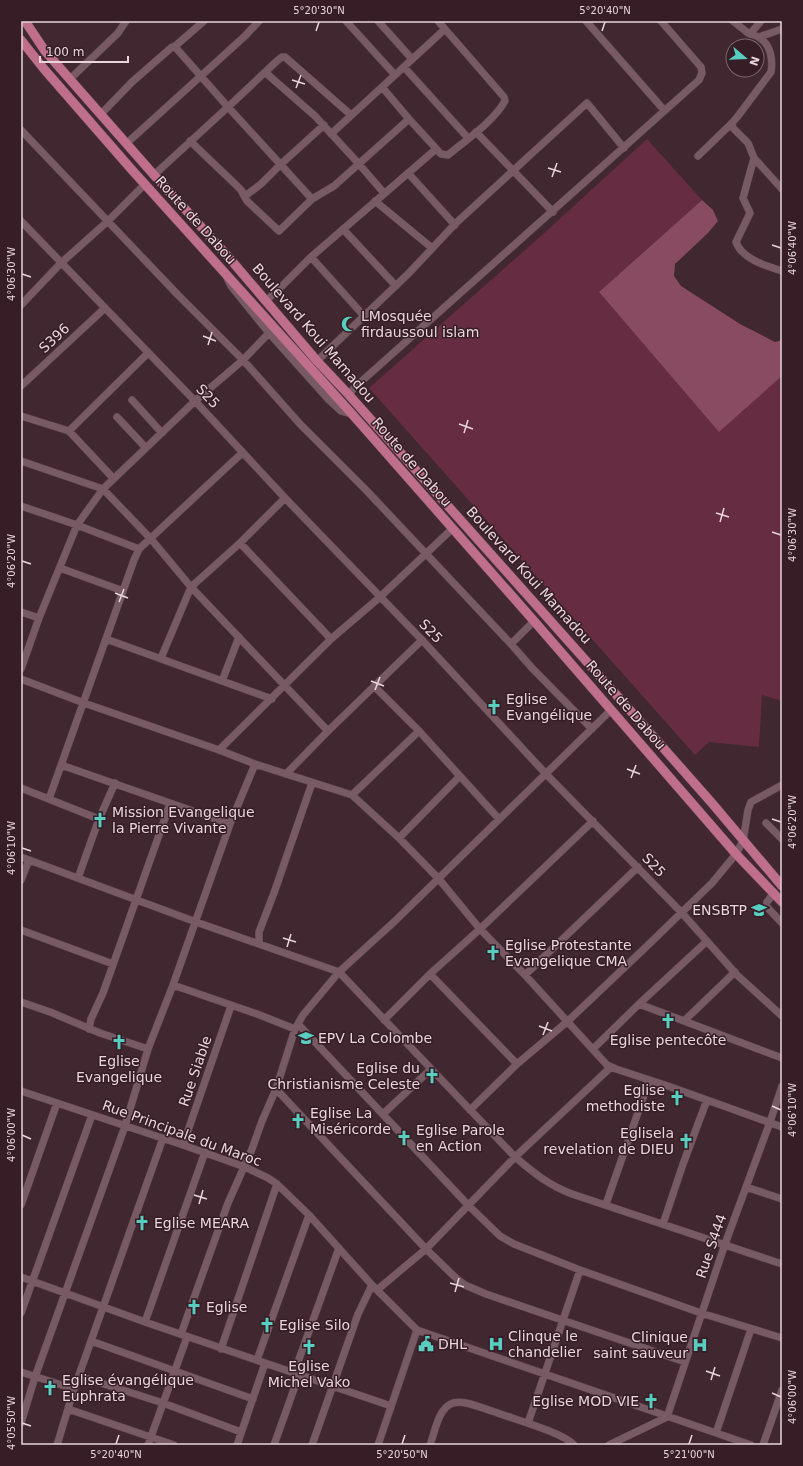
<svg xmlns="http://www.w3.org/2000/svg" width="803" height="1466" font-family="'DejaVu Sans',sans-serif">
	<rect width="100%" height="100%" fill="#402730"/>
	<path fill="#662c42" d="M647 139 702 200 599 292 719 431 782 376V701L762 695 759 747 709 742 695 755 369 388 542 235Z"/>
	<path fill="#894b61" d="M702 200 713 210 718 221 708 233 675 264 674 276 681 286 740 324 775 342 782 340V376L719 432 599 292Z"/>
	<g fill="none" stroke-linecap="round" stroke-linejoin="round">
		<defs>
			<path id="minor" d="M346 21 395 75
				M378 21 412 59
				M586 21 664 110
				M733 21C738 25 743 29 748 33 752 35 756 35 760 38 771 45 773 61 771 72L738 116 732 123 733 128 748 143 754 158 743 198 750 213 736 242C742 259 766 266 782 271
				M750 34 761 21
				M759 37 782 29
				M174 47 204 21
				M404 67 468 138
				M266 73 315 116 358 163 384 193
				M70 79 118 33 126 21
				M382 87 409 119
				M101 114 132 82 172 47 176 48 228 107 154 175
				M21 130 178 295 243 360 300 424 366 490 511 644 532 668 592 729
				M476 132 553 212
				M331 134 445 29
				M190 141 234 183 241 190 247 201 279 231 312 199 334 186 409 119 441 154 448 155C466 140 493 122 505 101L504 97 438 21
				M127 143 245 36 259 21
				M698 156 732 123
				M754 158 782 189
				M408 173 455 225
				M245 196 261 184 280 165 324 125
				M312 199 228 107 278 60 282 57H285L351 115
				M375 201 432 248
				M21 221 195 401 285 498 422 640 546 774 682 913 737 975 782 1016
				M343 229 396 286
				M311 257 364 316
				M227 278 231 286 269 333 328 399 341 411 352 414
				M265 301 275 293 311 257 436 149
				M21 305 61 263 108 221 145 184
				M317 361 408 274 456 223 587 103 624 148
				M21 386 105 308
				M349 395 354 388 699 80 702 73 701 67 661 21
				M132 400 162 433
				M21 416 69 431 113 478
				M117 417 146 448
				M69 431 148 353
				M21 461 103 489 151 539 191 587 328 731
				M21 506 77 525 139 549
				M240 543 331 639
				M60 568 123 591
				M21 612 39 618
				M106 639 272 699
				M511 644 534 621
				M161 658 191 587 240 543 285 498
				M21 669 39 618 77 525 103 489 195 401 243 360 269 333
				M21 679 84 703 219 750 255 764 352 795 399 838 438 878 480 929 525 975 607 1065 616 1069 668 1086 782 1127
				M222 681 239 637
				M374 686 419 731 499 819
				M219 750 331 639 380 597 452 529
				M61 765 230 824
				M286 774 328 731 422 640
				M21 788 99 819
				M352 795 419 731
				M49 799 134 560 139 549 242 453
				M766 823 782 839
				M399 838 460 776
				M21 857 196 922 339 972 515 1157C534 1173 548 1185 572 1194L782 1264
				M78 878 99 819 115 783
				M21 880 29 860
				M774 893 767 902 766 906 782 923
				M21 930 113 964
				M259 944V932L274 893 312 783
				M430 974 517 1064
				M525 975 638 867
				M173 985 257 1014 295 1029
				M21 1002 50 1012 100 1033 148 1049
				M639 1004 782 1058
				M384 1020 430 974 480 929 593 821
				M684 1021 735 972
				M298 1024 468 1205 500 1236 514 1244 580 1270 701 1313 782 1338
				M89 1029 91 1019 103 993 170 804
				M593 1049 639 1004 707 941
				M276 1089 426 1249 457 1279 465 1285 486 1294 685 1362
				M21 1091 183 1145 245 1167 268 1178 277 1184 309 1215 372 1285 417 1330 751 1445
				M470 1110 517 1064 568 1021 646 947 712 883 736 854 743 841 748 810 751 802 782 785
				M383 1114 431 1069
				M183 1145 231 1006
				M746 1187 782 1199
				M606 1204 649 1081
				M21 1205 57 1103
				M663 1224 683 1164 707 1100
				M21 1277 145 1322 391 1406
				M377 1290 426 1249 515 1157 611 1067
				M21 1313 92 1115
				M145 1322 205 1152
				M181 1334 228 1203 252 1149 262 1121 276 1089 295 1029 303 1015 339 972 395 921 611 710
				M91 1341 253 1399
				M221 1349 277 1184
				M257 1360 309 1215
				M21 1372 74 1389
				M294 1373 339 1248
				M79 1376 163 1403 241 1432
				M68 1409 174 1445
				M21 1423 35 1377 125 1126 148 1049 173 985 230 824 255 764
				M528 1423 580 1270
				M716 1433 751 1329
				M57 1445 74 1389 163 1138
				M148 1445 187 1337
				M237 1445 265 1363
				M274 1445 299 1375
				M312 1445 358 1314 372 1285
				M378 1445 417 1330
				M430 1445C435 1432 438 1408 453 1403 457 1402 462 1402 466 1403 476 1405 485 1409 495 1412 513 1419 562 1432 574 1445
				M609 1445 667 1417 725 1244 770 1122 782 1086
				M763 1445 782 1390"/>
			<path id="major" d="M25 21 45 51 154 175 225 253 317 361 349 395 620 699 711 802 782 886
				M21 40 44 69 132 170 352 414 534 621 736 854 782 902"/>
		</defs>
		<use href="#minor" stroke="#58434b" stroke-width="8"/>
		<use href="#major" stroke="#58434b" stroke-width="10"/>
		<use href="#minor" stroke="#785a64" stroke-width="7"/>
		<use href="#major" stroke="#bf6e8c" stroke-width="9"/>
	</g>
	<path fill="none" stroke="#e8d6db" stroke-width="1.5" d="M316 31 319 22M602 31 605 22M292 80 305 84M296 88 301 75M548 168 561 172M552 177 557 163M772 245 781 248M22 274 31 277M203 336 216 341M208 345 212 332M459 424 473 429M464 433 468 420M716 513 729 517M720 522 724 508M772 532 781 535M22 561 31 564M115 593 128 598M119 602 124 589M371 681 384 686M375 690 380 677M627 769 640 774M631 778 636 765M772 819 781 822M22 848 31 851M283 938 296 942M287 947 291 934M539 1026 552 1031M543 1035 548 1022M772 1106 781 1110M22 1135 31 1139M194 1195 207 1199M199 1204 203 1190M450 1283 464 1287M455 1292 459 1278M706 1371 720 1376M711 1380 715 1367M772 1393 781 1397M22 1423 31 1426M116 1444 119 1435M402 1444 405 1435M689 1444 692 1435"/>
	<defs>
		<symbol id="mosque-bare" viewBox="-9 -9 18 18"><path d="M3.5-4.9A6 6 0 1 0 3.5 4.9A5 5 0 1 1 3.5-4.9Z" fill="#58cec0" stroke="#361d26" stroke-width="2.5" paint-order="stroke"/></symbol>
		<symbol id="church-bare" viewBox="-9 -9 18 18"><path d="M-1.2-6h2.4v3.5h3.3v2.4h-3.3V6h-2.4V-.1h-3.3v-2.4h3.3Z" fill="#58cec0" stroke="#361d26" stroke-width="2.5" paint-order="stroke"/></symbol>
		<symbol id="university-bare" viewBox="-9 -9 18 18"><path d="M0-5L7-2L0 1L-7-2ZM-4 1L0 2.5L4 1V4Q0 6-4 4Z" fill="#58cec0" stroke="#361d26" stroke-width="2.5" paint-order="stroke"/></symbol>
		<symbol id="school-bare" viewBox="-9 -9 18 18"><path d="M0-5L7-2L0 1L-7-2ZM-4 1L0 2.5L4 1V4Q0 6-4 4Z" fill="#58cec0" stroke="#361d26" stroke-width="2.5" paint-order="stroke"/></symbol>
		<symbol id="civic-bare" viewBox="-9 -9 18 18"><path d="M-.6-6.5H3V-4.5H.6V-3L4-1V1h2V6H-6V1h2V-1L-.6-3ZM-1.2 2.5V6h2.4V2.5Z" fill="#58cec0" stroke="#361d26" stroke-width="2.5" paint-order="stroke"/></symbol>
		<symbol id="hospital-bare" viewBox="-9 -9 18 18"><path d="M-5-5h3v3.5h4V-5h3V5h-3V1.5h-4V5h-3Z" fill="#58cec0" stroke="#361d26" stroke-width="2.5" paint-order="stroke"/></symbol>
	</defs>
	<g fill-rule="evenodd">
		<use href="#mosque-bare" x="338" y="313" width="22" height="22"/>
		<use href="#church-bare" x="483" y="696" width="22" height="22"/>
		<use href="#church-bare" x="89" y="809" width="22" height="22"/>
		<use href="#university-bare" x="748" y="899" width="22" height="22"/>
		<use href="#church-bare" x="482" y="942" width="22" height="22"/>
		<use href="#church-bare" x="657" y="1010" width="22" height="22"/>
		<use href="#school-bare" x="295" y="1027" width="22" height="22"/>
		<use href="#church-bare" x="108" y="1031" width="22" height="22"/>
		<use href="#church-bare" x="421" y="1065" width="22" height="22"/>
		<use href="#church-bare" x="666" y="1087" width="22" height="22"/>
		<use href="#church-bare" x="287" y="1110" width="22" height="22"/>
		<use href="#church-bare" x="393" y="1127" width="22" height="22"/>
		<use href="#church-bare" x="675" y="1130" width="22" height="22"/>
		<use href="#church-bare" x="131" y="1212" width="22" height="22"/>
		<use href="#church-bare" x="183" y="1296" width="22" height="22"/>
		<use href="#church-bare" x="256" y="1314" width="22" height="22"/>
		<use href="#civic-bare" x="415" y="1333" width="22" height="22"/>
		<use href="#hospital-bare" x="485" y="1333" width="22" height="22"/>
		<use href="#hospital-bare" x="689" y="1334" width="22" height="22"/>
		<use href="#church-bare" x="298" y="1336" width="22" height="22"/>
		<use href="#church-bare" x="39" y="1377" width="22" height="22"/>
		<use href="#church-bare" x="640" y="1390" width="22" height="22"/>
	</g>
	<g text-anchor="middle" stroke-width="3" stroke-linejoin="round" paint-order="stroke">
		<g font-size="14" fill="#e8d6db" stroke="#361d26">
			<text transform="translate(196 220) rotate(48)" y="5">Route de Dabou</text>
			<text transform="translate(314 333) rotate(49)" y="5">Boulevard Koui Mamadou</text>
			<text transform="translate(54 338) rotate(-43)" y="5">S396</text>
			<text transform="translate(208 396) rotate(47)" y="5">S25</text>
			<text transform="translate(412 462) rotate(49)" y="5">Route de Dabou</text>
			<text transform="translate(529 575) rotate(48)" y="5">Boulevard Koui Mamadou</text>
			<text transform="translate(431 631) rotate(46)" y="5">S25</text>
			<text transform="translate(626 705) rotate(49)" y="5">Route de Dabou</text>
			<text transform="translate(654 865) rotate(46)" y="5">S25</text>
			<text transform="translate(195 1071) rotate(-71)" y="5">Rue Siable</text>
			<text transform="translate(182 1133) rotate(20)" y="5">Rue Principale du Maroc</text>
			<text transform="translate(711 1246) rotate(-71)" y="5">Rue S444</text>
		</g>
		<g font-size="14" fill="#e8d6db" stroke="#361d26" text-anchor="start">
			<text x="361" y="321">LMosquée<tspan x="361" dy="16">firdaussoul islam</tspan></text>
			<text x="506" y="704">Eglise<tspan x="506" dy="16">Evangélique</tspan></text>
			<text x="112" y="817">Mission Evangelique<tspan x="112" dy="16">la Pierre Vivante</tspan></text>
			<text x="747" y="915" text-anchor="end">ENSBTP</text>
			<text x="505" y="950">Eglise Protestante<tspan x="505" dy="16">Evangelique CMA</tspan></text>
			<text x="318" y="1043">EPV La Colombe</text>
			<text x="668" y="1045" text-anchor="middle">Eglise pentecôte</text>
			<text x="119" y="1066" text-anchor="middle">Eglise<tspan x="119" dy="16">Evangelique</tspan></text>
			<text x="420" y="1073" text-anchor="end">Eglise du<tspan x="420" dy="16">Christianisme Celeste</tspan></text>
			<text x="665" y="1095" text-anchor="end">Eglise<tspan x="665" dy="16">methodiste</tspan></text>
			<text x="310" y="1118">Eglise La<tspan x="310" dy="16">Miséricorde</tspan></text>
			<text x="416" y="1135">Eglise Parole<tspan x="416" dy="16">en Action</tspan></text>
			<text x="674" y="1138" text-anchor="end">Eglisela<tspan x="674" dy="16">revelation de DIEU</tspan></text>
			<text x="154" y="1228">Eglise MEARA</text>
			<text x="206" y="1312">Eglise</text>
			<text x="279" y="1330">Eglise Silo</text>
			<text x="508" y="1341">Clinque le<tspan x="508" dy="16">chandelier</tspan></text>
			<text x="688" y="1342" text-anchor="end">Clinique<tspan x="688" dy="16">saint sauveur</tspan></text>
			<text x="438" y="1349">DHL</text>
			<text x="309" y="1371" text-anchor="middle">Eglise<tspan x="309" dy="16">Michel Vako</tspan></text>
			<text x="62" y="1385">Eglise évangélique<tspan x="62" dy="16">Euphrata</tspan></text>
			<text x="639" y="1406" text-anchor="end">Eglise MOD VIE</text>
		</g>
	</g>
	<rect width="803" height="1466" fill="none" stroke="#361d26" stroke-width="44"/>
	<g transform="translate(745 58) rotate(109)"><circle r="19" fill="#361d26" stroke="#7d676e"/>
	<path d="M0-3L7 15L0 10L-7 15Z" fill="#58cec0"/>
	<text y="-6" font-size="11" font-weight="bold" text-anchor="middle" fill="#e8d6db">N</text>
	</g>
	<path d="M40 56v6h88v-6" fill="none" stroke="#e8d6db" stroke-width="2"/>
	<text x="46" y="56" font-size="12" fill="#e8d6db" stroke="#361d26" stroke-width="3" paint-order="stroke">100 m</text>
	<rect x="22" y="22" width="759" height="1422" fill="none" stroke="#e8d6db" stroke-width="1.5"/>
	<g font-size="10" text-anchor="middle" fill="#e8d6db">
		<text x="319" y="14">5°20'30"N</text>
		<text x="605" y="14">5°20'40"N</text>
		<text transform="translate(792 248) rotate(-90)" y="4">4°06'40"W</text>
		<text transform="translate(11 274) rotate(-90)" y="4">4°06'30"W</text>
		<text transform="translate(792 535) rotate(-90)" y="4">4°06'30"W</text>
		<text transform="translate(11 561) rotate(-90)" y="4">4°06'20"W</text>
		<text transform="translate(792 822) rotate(-90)" y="4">4°06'20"W</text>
		<text transform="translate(11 848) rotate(-90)" y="4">4°06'10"W</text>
		<text transform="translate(792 1110) rotate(-90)" y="4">4°06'10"W</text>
		<text transform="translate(11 1135) rotate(-90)" y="4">4°06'00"W</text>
		<text transform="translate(792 1397) rotate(-90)" y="4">4°06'00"W</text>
		<text transform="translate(11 1423) rotate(-90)" y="4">4°05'50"W</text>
		<text x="116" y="1458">5°20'40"N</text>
		<text x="402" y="1458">5°20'50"N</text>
		<text x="689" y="1458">5°21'00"N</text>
	</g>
</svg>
